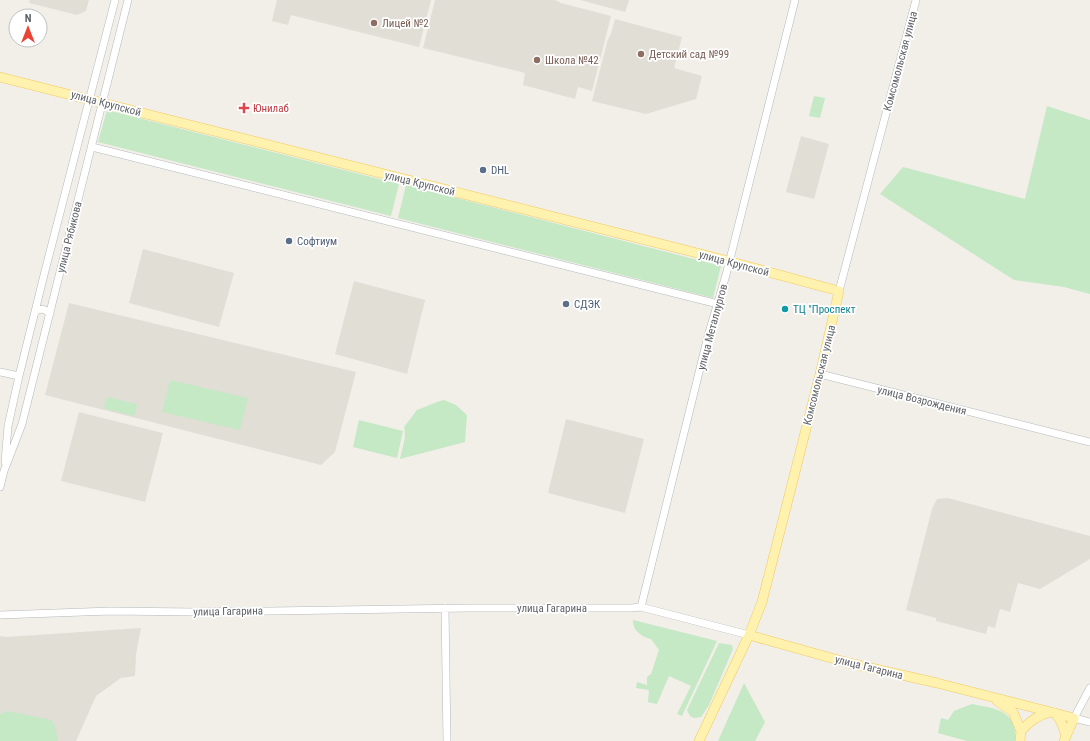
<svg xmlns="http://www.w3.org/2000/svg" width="1090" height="741" font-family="'Roboto Condensed',sans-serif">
	<rect width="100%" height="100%" fill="#f1efe8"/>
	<path fill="#e1ded6" d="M30 0H89L86 11 77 15 29 3Z
		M277 0H431L419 47 291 15 288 25 272 21Z
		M435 0H555L561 3 611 16 592 91 578 87 575 99 523 85 525 73 423 48Z
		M580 0H629L625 12Z
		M615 19 682 37 674 68 702 76 696 99 646 114 592 101 608 39 611 34Z
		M801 136 829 144 814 199 786 192Z
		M143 249 234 273 219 327 129 303Z
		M354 281 425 300 407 374 335 354Z
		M69 303 356 372 335 452 321 465 45 395Z
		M79 412 163 433 145 502 61 481Z
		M566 419 644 439 625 513 548 493Z
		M948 498 1090 536V559L1040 589 1018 583 1010 612 1000 609 995 628 988 626 986 634 936 621V618L906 610 932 509 937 499Z
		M141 628 136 654 135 676 121 678 96 696 76 741H0V636L6 637Z"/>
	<path fill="#c5e8c5" d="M814 96 825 98 820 118 809 116Z
		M1047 106 1090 120V294L1064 287 1014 280 880 194 903 167 1025 199Z
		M107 110 399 184 391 216 98 142Z
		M406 185 721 266 713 298 398 218Z
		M170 380 248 398 240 430 162 412Z
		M109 397 136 404 137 406 135 414 133 416 106 409 104 408 106 399Z
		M444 400 456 405 467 415 465 442 400 459C402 448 407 437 404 427L417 410 437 402Z
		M359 420 403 431 397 458 353 447Z
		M633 620 717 641 682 716 677 714 691 686 669 676 657 704 648 702 649 690 636 688 637 682 647 685V677L651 674 659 650 651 639C642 637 632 630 633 620Z
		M719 643 732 645 733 649 709 705 701 717 694 718 690 716 687 710Z
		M744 683 765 722 755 741H718Z
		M972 704C997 709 1016 710 1016 741H967L938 733 941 718 948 720 954 711Z
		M8 711 51 720 55 726 58 741H0V714Z"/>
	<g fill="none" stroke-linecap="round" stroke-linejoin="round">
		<defs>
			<path id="minor" d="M92 147 718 304
				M839 291 916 0
				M36 311C42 308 45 309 50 314
				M0 372 19 376
				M820 374 1090 442
				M5 462 8 426 19 376 45 271 115 0
				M0 487 4 471 22 424 128 0
				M641 607 708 336 726 275 795 0
				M445 608 447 741
				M0 615 111 611 195 612 469 608H631L641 607 749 635
				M1090 688 1074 718 1090 722"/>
			<path id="major" d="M0 77 713 257 839 291 820 374 762 602 749 635 699 741
				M749 635 849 663 937 683 1074 718 1064 741
				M997 701 1013 712 1021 731 1020 741
				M1055 713C1061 720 1064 727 1066 737
				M1021 731C1030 721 1037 716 1050 712"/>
		</defs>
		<use href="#minor" stroke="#b5b8bc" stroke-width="8"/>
		<use href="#major" stroke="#f2c960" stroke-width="10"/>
		<use href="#minor" stroke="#fff" stroke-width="7"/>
		<use href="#major" stroke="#fff2af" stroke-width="9"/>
	</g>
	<g fill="#8d6e63" stroke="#fff" stroke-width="1.5">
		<circle cx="374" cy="23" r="4"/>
		<circle cx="641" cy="54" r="4"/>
		<circle cx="537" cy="60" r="4"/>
	</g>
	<path fill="#e0444e" stroke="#fff" stroke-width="1.5" d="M242 102h4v4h4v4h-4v4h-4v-4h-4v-4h4z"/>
	<g fill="#5c6f8a" stroke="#fff" stroke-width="1.5">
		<circle cx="483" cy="170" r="4"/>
		<circle cx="289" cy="241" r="4"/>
		<circle cx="566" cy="304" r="4"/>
	</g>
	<circle fill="#0f9aa8" stroke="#fff" stroke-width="1.5" cx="785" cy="309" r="4"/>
	<g text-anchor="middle" stroke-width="3.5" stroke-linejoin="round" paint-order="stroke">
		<g font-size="11" fill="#785e54" stroke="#fff" text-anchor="start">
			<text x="382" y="27">Лицей №2</text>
			<text x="649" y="58">Детский сад №99</text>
			<text x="545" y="64">Школа №42</text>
		</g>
		<g font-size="11" fill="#5f6368" stroke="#fff">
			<text transform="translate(900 61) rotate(-75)" y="4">Комсомольская улица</text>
			<text transform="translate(106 103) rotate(15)" y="4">улица Крупской</text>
			<text transform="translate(420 183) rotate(14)" y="4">улица Крупской</text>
			<text transform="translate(69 237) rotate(-76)" y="4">улица Рябикова</text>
			<text transform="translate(734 263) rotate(15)" y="4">улица Крупской</text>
			<text transform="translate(712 327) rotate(-75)" y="4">улица Металлургов</text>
			<text transform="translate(819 375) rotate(-76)" y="4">Комсомольская улица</text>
			<text transform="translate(922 400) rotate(14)" y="4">улица Возрождения</text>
			<text x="552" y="612">улица Гагарина</text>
			<text transform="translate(228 611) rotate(-1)" y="4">улица Гагарина</text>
			<text transform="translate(869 667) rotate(14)" y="4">улица Гагарина</text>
		</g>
		<g font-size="11" fill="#be3a42" stroke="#fff" text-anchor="start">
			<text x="253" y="112">Юнилаб</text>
		</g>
		<g font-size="11" fill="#4e5e75" stroke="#fff" text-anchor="start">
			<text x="491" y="174">DHL</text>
			<text x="297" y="245">Софтиум</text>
			<text x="574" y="308">СДЭК</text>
		</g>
		<g font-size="11" fill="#0d838f" stroke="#fff" text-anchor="start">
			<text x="793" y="313">ТЦ "Проспект</text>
		</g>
	</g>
	<g transform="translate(28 28)"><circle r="19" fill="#ffffff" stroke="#bfc1c3"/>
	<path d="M0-3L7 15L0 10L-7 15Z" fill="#ea4335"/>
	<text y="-6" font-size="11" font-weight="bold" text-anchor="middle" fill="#5f6368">N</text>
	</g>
</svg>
